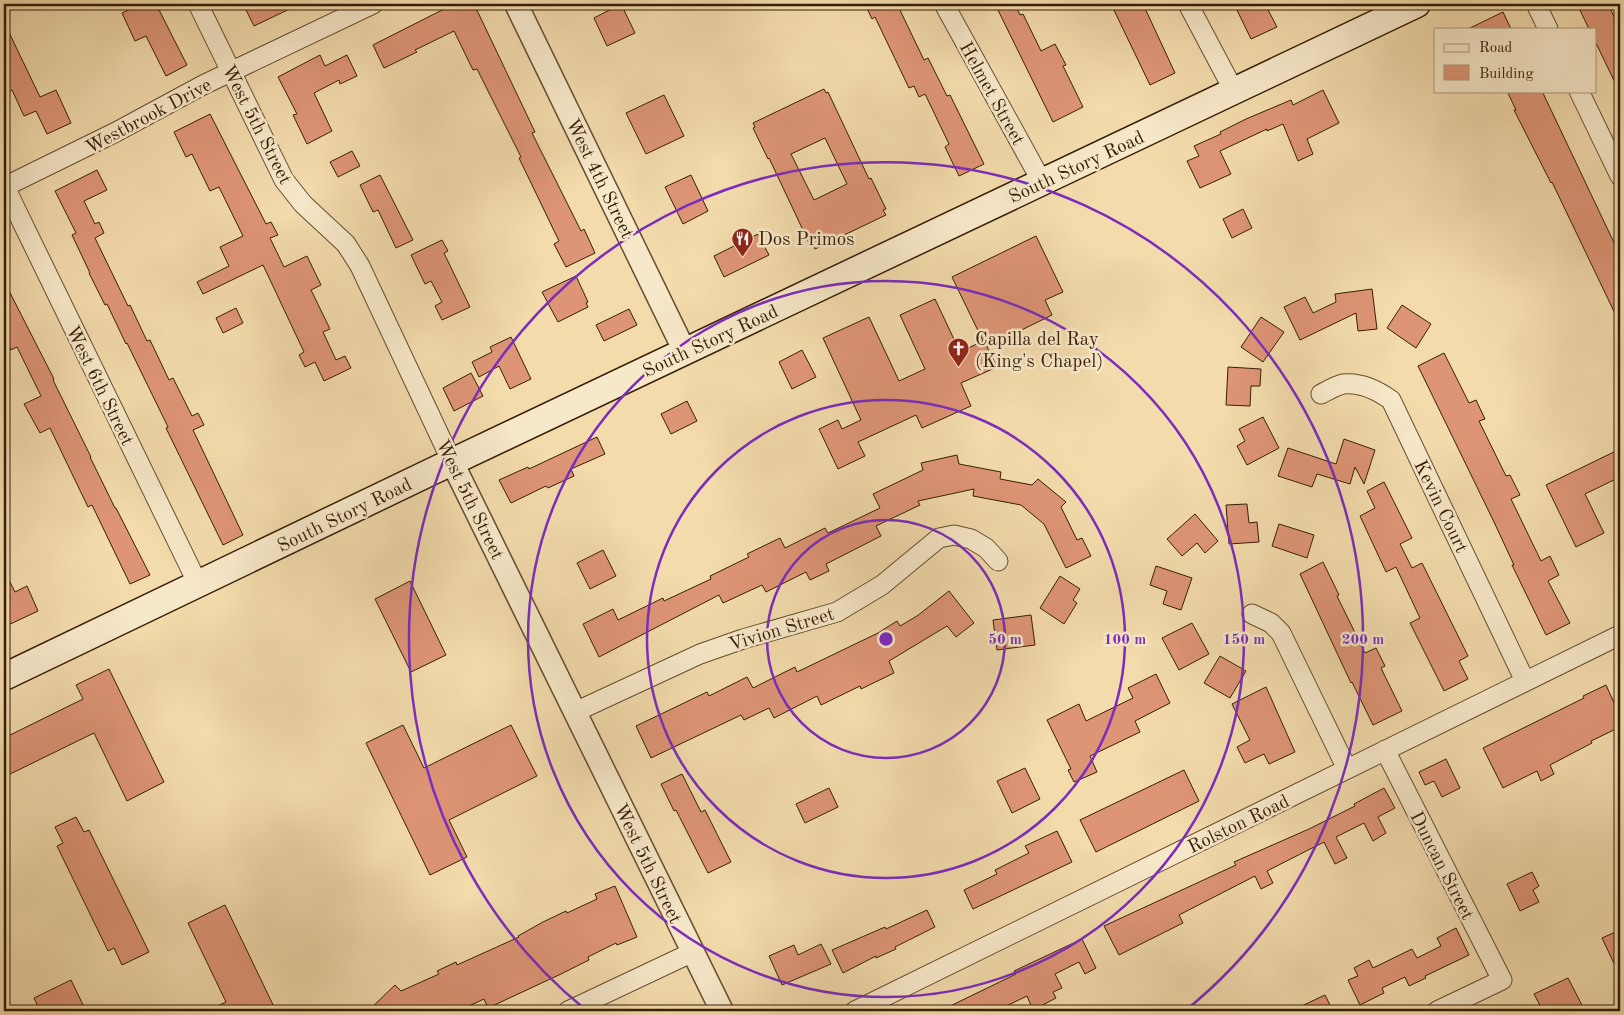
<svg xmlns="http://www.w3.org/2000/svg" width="1624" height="1015" font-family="'Old Standard TT',serif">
	<rect width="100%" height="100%" fill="#f3dbac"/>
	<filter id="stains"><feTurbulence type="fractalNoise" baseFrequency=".004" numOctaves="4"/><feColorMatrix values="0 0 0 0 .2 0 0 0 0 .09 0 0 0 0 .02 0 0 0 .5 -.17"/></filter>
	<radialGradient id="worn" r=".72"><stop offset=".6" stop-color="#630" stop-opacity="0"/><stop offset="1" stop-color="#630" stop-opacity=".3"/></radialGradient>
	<path fill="#de9576" stroke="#351e06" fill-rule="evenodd" d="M141 4H156L187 65 166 76 146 36 135 41 122 13Z
		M243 4H300L254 26Z
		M446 4H474L535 132 532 133 581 231 584 229 595 253 566 267 554 244 559 241 519 158 521 157 477 69 473 70 454 31 415 50 417 52 384 68 373 45 448 7Z
		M621 4 635 33 607 46 594 18Z
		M865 4H903L898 6 924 60 928 58 947 96 950 95 984 164 959 176 945 147 949 144 925 94 919 97 914 86 909 88 875 17 872 19Z
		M995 4H1015L1020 15 1023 14 1041 51 1055 44 1066 65 1063 66 1083 107 1053 122Z
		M1111 4H1143L1175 73 1150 85Z
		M1245 4H1265L1277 27 1251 39 1236 8Z
		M1577 4H1608L1620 29V93L1595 41V29H1589Z
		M1503 12 1511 29H1468Z
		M4 22 40 97 56 90 71 123 47 134 36 111 24 116 12 90 4 94Z
		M320 55 325 66 347 55 357 76 340 84 339 80 314 93 332 131 307 144 293 115 297 114 278 77Z
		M824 89 826 93 828 92 869 179 871 178 886 209 883 210 886 215 815 249 813 244 810 245 769 158 768 159 753 128 755 127 753 123ZM825 138 847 184 814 200 791 154Z
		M1323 90 1339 123 1307 139 1313 154 1298 161 1283 124 1267 131V129L1220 151 1231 174 1200 188 1187 161 1199 156 1194 146 1221 134 1220 132 1246 119 1291 100 1293 105Z
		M1507 91H1542L1579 169 1617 249 1615 250 1620 261V324L1552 182 1551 183 1514 110H1516Z
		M664 95 684 136 646 154 626 113Z
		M210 114 266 224 271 222 278 235 270 238 284 267 307 256 321 285 311 290 330 329 323 332 336 360 345 356 351 368 324 381 315 362 305 367 299 355 304 352 263 265 203 294 197 282 229 266 220 247 243 236 219 187 210 191 192 154 186 157 174 132Z
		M352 151 360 166 338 177 330 162Z
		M97 170 107 190 84 201 95 224 99 222 104 233 95 238 128 306 130 305 147 341 150 340 169 380 173 378 192 416 198 413 204 425 193 430 243 535 223 545 166 428 168 427 127 343 126 344 107 304 105 305 89 273H90L72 235 76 233 55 191Z
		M380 175 413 240 396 248 378 210 373 212 360 185Z
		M691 175 708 211 683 224 665 187Z
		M1243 209 1252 228 1232 238 1223 219Z
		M758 234 769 255 724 277 714 256Z
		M1036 236 1063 292 1045 300 1052 315 987 347 997 367 961 383 971 406 922 428 916 415 858 442 865 456 838 469 819 429 838 420 842 429 861 420 823 338 869 317 899 381 925 369 900 315 935 299 960 352 983 341 952 277Z
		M442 240 448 251 444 253 470 307 442 320 435 306 442 302 431 281 425 284 411 255Z
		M576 276 588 302 586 303 588 307 558 322 542 292Z
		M4 281 54 379 53 380 91 457H90L115 508H116L150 575 130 584 92 505 88 507 50 428 40 433 24 404 41 396 17 347 11 350 4 334Z
		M1372 289 1377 329 1358 331 1356 313 1300 340 1284 307 1305 297 1313 313 1336 302 1335 294Z
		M1402 305 1431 324 1416 348 1387 328Z
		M236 308 243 323 223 333 216 318Z
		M629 309 637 325 604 341 596 325Z
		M1261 317 1284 332 1263 362 1241 347Z
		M511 337 531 379 510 389 499 366 479 377 472 362 492 352 490 347Z
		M802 350 816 377 792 389 779 362Z
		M1444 353 1469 403 1476 400 1485 419 1479 421 1506 476 1510 475 1520 495 1511 499 1541 561 1550 556 1559 575 1548 581 1570 623 1546 635 1512 565H1514L1494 522 1418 366Z
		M1228 367 1261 369 1260 386H1251L1250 406 1226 405Z
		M471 373 483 396 454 411 443 388Z
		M687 401 697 421 671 434 661 414Z
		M1263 417 1279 448 1247 465 1237 446 1245 441 1239 429Z
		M597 437 605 454 571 469 574 476 548 488 546 486 511 503 499 480 528 467 529 469Z
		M1344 439 1375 450 1364 484 1355 467 1350 484 1317 474 1312 487 1278 476 1288 448 1336 464Z
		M1620 449V477L1585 494 1604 533 1576 547 1546 485Z
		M957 455 959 464 1001 472 1000 479 1032 485 1038 479 1066 502 1061 507 1077 540 1082 538 1091 556 1066 568 1044 524 1021 505 973 496 974 489 918 501 920 505 876 526 881 536 826 564 829 571 810 580 806 572 766 592 762 585 723 603 719 595 599 657 583 624 613 609 618 620 663 598 664 601 711 579 710 576 749 557 747 554 780 538 785 548 825 528 828 533 880 508 873 494 923 470 921 463Z
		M1384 482 1412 538 1400 544 1412 568 1422 563 1468 656 1459 661 1468 679 1444 691 1410 623 1420 618 1396 567 1386 572 1360 516 1375 508 1367 491Z
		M1247 504 1249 523 1257 522 1259 542 1229 544 1226 505Z
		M1195 514 1218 541 1205 553 1197 543 1182 556 1167 539Z
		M1279 524 1314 535 1307 558 1272 546Z
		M603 550 616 576 590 589 577 563Z
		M1323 562 1339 595 1337 596 1365 653 1376 648 1385 666 1381 668 1402 711 1373 725 1352 682 1351 683 1300 574Z
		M1156 566 1192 578 1181 610 1163 604 1167 591 1150 585Z
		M4 570 15 592 27 586 38 611 4 627Z
		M1060 576 1080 589 1073 600 1077 603 1064 624 1040 608Z
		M410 581 446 655 411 672 375 599Z
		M949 591 974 623 956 637 947 626 889 661 894 673 861 689 860 686 821 705 817 696 774 718 769 708 744 720 741 715 651 758 636 726 707 692 709 696 747 677 753 688 795 667 797 672 878 633 897 621 900 626 917 616Z
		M1031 615 1035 645 997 650 993 620Z
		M1192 623 1209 654 1179 670 1162 638Z
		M1220 656 1246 671 1230 698 1204 683Z
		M109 669 164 782 127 801 94 733 4 777V738L83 699 76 685Z
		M1156 674 1170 703 1135 721 1140 732 1090 756 1097 772 1074 782 1068 770 1071 769 1047 720 1079 704 1086 721 1133 698 1128 688Z
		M1606 685 1620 716V727L1591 741 1592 743 1550 765 1554 774 1541 781 1537 771 1503 788 1483 748 1584 698 1583 696Z
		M1266 687 1295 752 1269 764 1264 754 1245 763 1237 747 1250 740 1232 704Z
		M403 725 424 768 511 725 537 776 449 820 467 857 430 875 366 743Z
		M1446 759 1460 788 1442 797 1434 781 1425 785 1419 772Z
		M1025 768 1040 799 1012 813 997 781Z
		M1184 770 1199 801 1096 852 1080 820Z
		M682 774 701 812 705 810 731 862 708 873 676 810 674 811 661 784Z
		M829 788 838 807 805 823 796 804Z
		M1384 788 1395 808 1378 817 1386 833 1373 841 1364 823 1336 837 1347 858 1335 864 1324 842 1267 871 1273 883 1261 889 1255 876 1179 915 1183 923 1119 955 1104 926 1236 865 1234 862 1309 829 1355 806 1354 804Z
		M76 817 84 832 89 830 149 952 122 965 114 948 108 951 57 846 63 843 55 827Z
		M1057 831 1072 862 973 909 964 890 997 874 995 870 1029 853 1025 846Z
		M1532 872 1539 886 1533 890 1539 902 1520 911 1507 884Z
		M615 886 637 937 617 945 616 943 588 957 589 960 561 974 488 1008 484 999 458 1011H368L395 985 401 991 439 974 437 971 456 962 457 965 519 937 518 936 543 922 566 911 567 913 597 899 595 894Z
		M225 905 276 1011H206L226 1002 188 923Z
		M927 910 935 927 895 947 896 949 876 958V956L843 973 832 950 885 927 886 929Z
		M1456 928 1469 955 1425 976 1426 978 1409 986 1405 977 1382 988 1384 993 1360 1005 1348 980 1358 976 1354 968 1369 960 1373 968 1412 949 1417 958 1441 946 1437 938Z
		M1620 930V976L1602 938Z
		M1082 939 1096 968 1085 974 1079 962 1055 974 1062 988 1053 992 1056 998 1033 1010 1027 996 996 1011H940L1016 974 1014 971Z
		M821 944 831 964 782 985 769 956 794 945 798 955Z
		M1568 978 1585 1011H1543L1534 994Z
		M71 980 86 1011H40L34 998Z
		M1325 995 1333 1011H1291Z"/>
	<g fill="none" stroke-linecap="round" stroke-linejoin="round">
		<defs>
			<path id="minor" d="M198 4 284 180 303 204 346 244 360 266 452 462
				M944 4 1042 182
				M1188 4 1234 91
				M1536 4 1548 29
				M1579 91 1620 176
				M4 185 198 584
				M4 187 116 132 203 85 373 4
				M1321 394C1327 391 1335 386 1343 384 1360 382 1377 390 1391 400L1525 681
				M1252 614 1271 623 1281 633 1347 769
				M575 712 700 654 743 639 837 612 882 585 939 538 954 535 971 539 986 548 998 561
				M1385 750 1502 980 1437 1011
				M568 1011 693 952
				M855 1011 1620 635"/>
			<path id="tertiary" d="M516 4 685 352
				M452 462 722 1011"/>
			<path id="secondary" d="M4 677 435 470 1417 4"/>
		</defs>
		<use href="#minor" stroke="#644d30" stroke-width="21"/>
		<use href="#tertiary" stroke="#644d30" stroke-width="25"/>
		<use href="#secondary" stroke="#351e06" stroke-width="29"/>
		<use href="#minor" stroke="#f7e8c9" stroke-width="19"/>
		<use href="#tertiary" stroke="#f7e8c9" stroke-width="22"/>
		<use href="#secondary" stroke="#f7e8c9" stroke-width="26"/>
	</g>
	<g fill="none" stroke="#7b2cbf" stroke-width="2.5">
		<circle cx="886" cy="639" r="119"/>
		<circle cx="886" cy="639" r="239"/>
		<circle cx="886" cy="639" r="358"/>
		<path d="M586 1010A477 477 0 1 1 1186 1010"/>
	</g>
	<defs>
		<symbol id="restaurant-pin" viewBox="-11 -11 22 30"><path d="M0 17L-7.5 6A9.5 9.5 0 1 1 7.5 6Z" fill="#8f2418" stroke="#f7e8c9"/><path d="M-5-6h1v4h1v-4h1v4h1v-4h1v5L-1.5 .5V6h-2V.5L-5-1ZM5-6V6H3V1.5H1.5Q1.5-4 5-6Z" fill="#fff"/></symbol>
		<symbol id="church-pin" viewBox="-11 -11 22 30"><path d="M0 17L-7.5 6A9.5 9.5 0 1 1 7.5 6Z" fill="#8f2418" stroke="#f7e8c9"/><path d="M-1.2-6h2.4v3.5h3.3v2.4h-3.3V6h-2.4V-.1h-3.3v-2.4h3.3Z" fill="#fff"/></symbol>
	</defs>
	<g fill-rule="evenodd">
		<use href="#restaurant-pin" x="730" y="226" width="25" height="34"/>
		<use href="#church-pin" x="946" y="336" width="25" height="34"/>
	</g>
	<g text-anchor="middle" stroke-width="5" stroke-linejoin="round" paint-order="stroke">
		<g font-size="19" fill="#351e06" stroke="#f7e8c9">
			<text transform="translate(993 93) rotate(61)" y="7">Helmet Street</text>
			<text transform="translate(148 115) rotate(-28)" y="7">Westbrook Drive</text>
			<text transform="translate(258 124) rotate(63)" y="7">West 5th Street</text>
			<text transform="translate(1076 166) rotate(-25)" y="7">South Story Road</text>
			<text transform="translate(601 178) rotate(64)" y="7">West 4th Street</text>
			<text transform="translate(710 340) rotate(-25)" y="7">South Story Road</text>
			<text transform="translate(101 385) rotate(64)" y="7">West 6th Street</text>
			<text transform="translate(471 499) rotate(64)" y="7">West 5th Street</text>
			<text transform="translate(1442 506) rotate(64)" y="7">Kevin Court</text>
			<text transform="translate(344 514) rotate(-26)" y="7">South Story Road</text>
			<text transform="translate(781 628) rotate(-17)" y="7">Vivion Street</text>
			<text transform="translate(1238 823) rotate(-26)" y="7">Rolston Road</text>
			<text transform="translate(649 863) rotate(64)" y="7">West 5th Street</text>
			<text transform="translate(1443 865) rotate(63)" y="7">Duncan Street</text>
		</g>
		<g font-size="19" fill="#351e06" stroke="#f7e8c9" text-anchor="start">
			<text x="758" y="245">Dos Primos</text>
			<text x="975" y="345">Capilla del Ray<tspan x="975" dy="22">(King's Chapel)</tspan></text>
		</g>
	</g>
	<circle cx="886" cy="639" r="8" fill="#7b2cbf" stroke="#f7e8c9" stroke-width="2.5"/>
	<g font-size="15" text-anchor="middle" font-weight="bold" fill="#7b2cbf" stroke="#f7e8c9" stroke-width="5" stroke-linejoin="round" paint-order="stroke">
		<text x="1005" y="644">50 m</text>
		<text x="1125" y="644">100 m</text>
		<text x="1244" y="644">150 m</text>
		<text x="1363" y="644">200 m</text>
	</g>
	<rect width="1624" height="1015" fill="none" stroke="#f3dbac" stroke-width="20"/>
	<rect x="5" y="5" width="1614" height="1005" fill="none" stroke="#351e06" stroke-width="2.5"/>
	<rect x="10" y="10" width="1604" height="995" fill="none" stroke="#351e06"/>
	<rect x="1434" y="28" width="162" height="65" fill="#f7e8c9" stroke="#a9977b"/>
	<rect x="1444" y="44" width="25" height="8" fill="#f7e8c9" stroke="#a9977b"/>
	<text x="1479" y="52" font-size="15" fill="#351e06">Road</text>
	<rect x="1444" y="65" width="25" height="15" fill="#de9576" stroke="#a9977b"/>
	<text x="1479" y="78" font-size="15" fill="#351e06">Building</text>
	<rect width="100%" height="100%" filter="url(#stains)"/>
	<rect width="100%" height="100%" fill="url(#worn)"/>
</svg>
